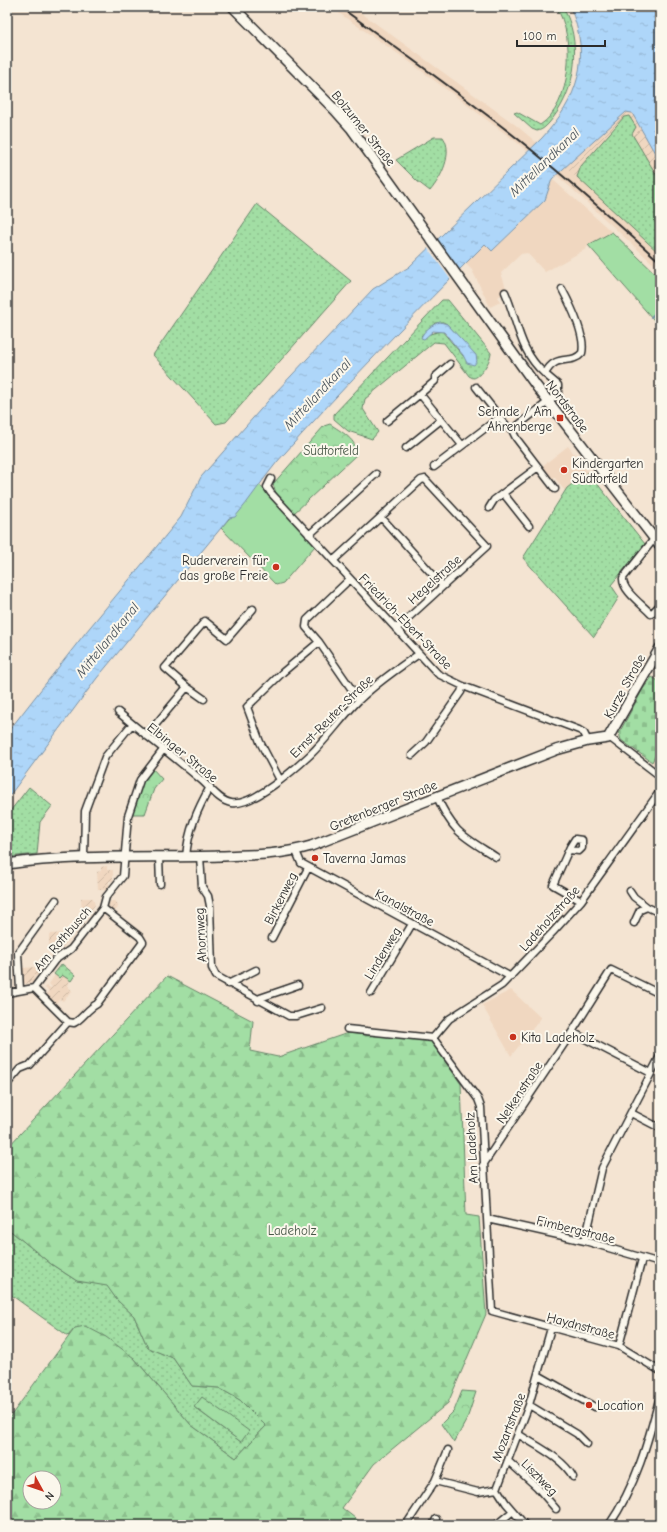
<svg xmlns="http://www.w3.org/2000/svg" width="667" height="1532" font-family="'Comic Neue',sans-serif">
	<defs>
		<pattern id="industrial-furrows" width="10" height="10" patternUnits="userSpaceOnUse"><rect width="10" height="10" fill="#f0d7c0"/><path d="M-1 1l2-2M0 10L10 0M9 11l2-2" fill="none" stroke="#ceb9a5"/></pattern>
		<pattern id="grass-dots" width="8" height="8" patternUnits="userSpaceOnUse"><rect width="8" height="8" fill="#a2dea4"/><path d="M2 2h.1M6 6h.1" fill="none" stroke="#8cbf8d" stroke-width="1.8" stroke-linecap="round"/></pattern>
		<pattern id="forest-firs" width="22" height="20" patternUnits="userSpaceOnUse"><rect width="22" height="20" fill="#a2dea4"/><path d="M5 1l3.5 6h-7zM16 11l3.5 6h-7z" fill="#8cbf8d"/></pattern>
		<pattern id="cemetery-stones" width="16" height="16" patternUnits="userSpaceOnUse"><rect width="16" height="16" fill="#a2dea4"/><path d="M2 7V4a2 2 0 0 1 4 0v3zM10 15v-3a2 2 0 0 1 4 0v3z" fill="#8cbf8d"/></pattern>
		<pattern id="park-crowns" width="20" height="18" patternUnits="userSpaceOnUse"><rect width="20" height="18" fill="#a2dea4"/><path d="M2 6a3 3 0 1 1 6 0M12 15a3 3 0 1 1 6 0" fill="none" stroke="#8cbf8d"/></pattern>
		<pattern id="water-ripples" width="26" height="14" patternUnits="userSpaceOnUse"><rect width="26" height="14" fill="#aed6f9"/><path d="M2 4q2-2 4 0t4 0M15 11q2-2 4 0t4 0" fill="none" stroke="#96b8d6"/></pattern>
	</defs>
	<rect width="100%" height="100%" fill="#f4e4d2"/>
	<filter id="ink" filterUnits="userSpaceOnUse"><feTurbulence type="fractalNoise" baseFrequency=".025" numOctaves="2"/><feDisplacementMap in="SourceGraphic" scale="8" xChannelSelector="R" yChannelSelector="G"/><feConvolveMatrix kernelMatrix="1 2 1 2 8 2 1 2 1" color-interpolation-filters="sRGB"/></filter>
	<g filter="url(#ink)">
		<path fill="#f0d7c0" d="M330 7H353L517 126 577 177 660 254V270L569 186 515 141 407 60Z
			M552 179 612 232 588 245 586 249 545 272 527 253 521 254 501 273 507 291 498 297 500 302 490 307 472 270 465 263 485 244 492 251 545 200Z
			M568 446 588 472 565 491 555 478 548 477 541 467Z
			M660 746V768L652 762Z
			M511 990 541 1018 511 1056 482 1005Z"/>
		<path fill="url(#industrial-furrows)" d="M628 112 632 113 660 162V254L565 167 622 115Z
			M107 866V870H113V881H109V886L106 890H98L97 872 101 871V867Z
			M81 898H93L95 905 86 916H82Z
			M108 906a5 5 0 1 1 10 0a5 5 0 1 1-10 0Z
			M68 933 69 939 63 947 59 949H49V934Z
			M37 967 38 974 34 978V983L21 984 22 968Z
			M62 974 70 981 67 985 72 991 63 1001 60 999 56 1003 46 995 49 991 45 988 47 986 51 988 52 987 49 984 55 975 59 978Z"/>
		<path fill="url(#grass-dots)" stroke="#668468" fill-rule="evenodd" d="M556 7H563C582 41 577 87 553 118 549 123 544 130 537 131L532 129 514 113 517 112 540 125C572 105 576 36 556 7Z
			M629 116 636 127 632 134 660 181V254L577 177 581 166 624 117Z
			M434 137H443C454 153 441 178 430 191L417 181 396 160Z
			M257 204 351 281 226 422 216 424 153 355Z
			M442 300H448L491 353C491 360 480 378 473 378L469 376 444 343 434 342 365 399 363 409 378 432 372 439 348 431 334 419V414ZM443 322 447 324 474 354 464 357 442 331 421 336 435 323Z
			M588 472 645 544 611 585 619 597 594 637 523 558 567 488Z
			M29 787 52 806 40 822 37 854 7 857V815Z
			M62 964 75 975 71 981 62 975 59 978 54 974Z
			M7 1228 51 1264 77 1281 107 1285 117 1300 134 1316 148 1348 173 1358 192 1386 219 1388 240 1400 266 1426 236 1458 191 1425 134 1358 75 1328 68 1336 7 1292ZM202 1397 241 1442 195 1408Z"/>
		<path fill="url(#forest-firs)" stroke="#668468" fill-rule="evenodd" d="M167 976 253 1021 250 1051 278 1057 348 1033 431 1041 461 1084 466 1215 479 1217 486 1314 448 1403 374 1464 342 1508 364 1525H12L7 1522V1421L75 1328 85 1326 106 1337 134 1358 191 1425 236 1458 266 1426 240 1400 219 1388 192 1386 173 1358 148 1348 134 1316 117 1300 107 1286 77 1281 51 1264 7 1228V1148ZM30 1478H54V1502H30Z"/>
		<path fill="url(#cemetery-stones)" stroke="#668468" d="M652 677 660 682V746L652 762 621 740 619 733 643 689Z"/>
		<path fill="url(#park-crowns)" stroke="#668468" d="M330 424C340 431 359 440 356 455L293 514 276 493 273 484 324 426Z
			M152 768 162 779 154 789 145 814H131L143 780Z
			M462 1391 476 1392 467 1419 454 1443 441 1424 454 1411Z"/>
		<path fill="#a2dea4" stroke="#668468" d="M612 232 660 278V327L588 245Z
			M259 484 315 546 283 583 276 585 221 528Z
			M202 1397 249 1431 241 1442 194 1407Z"/>
		<path fill="url(#water-ripples)" stroke="#7a92a7" d="M570 7H660V162L632 113 626 112 552 179 545 200 492 251 485 244C414 315 343 387 277 462 262 480 250 500 235 517L229 518 221 528 97 678 7 799V733L86 632 181 517 201 477 275 393 373 289 409 267 542 138C578 99 592 58 570 7Z
			M440 322 447 324 476 355 477 361 474 365 467 363 463 355 444 332 433 331 424 339 421 338C423 331 433 324 440 322Z"/>
		<path fill="#f4e4d2" d="M436 238 460 272 451 280 427 247Z"/>
		<g fill="none" stroke-linecap="round" stroke-linejoin="round">
			<path stroke="#7a92a7" stroke-width="2" d="M651 317 660 309"/>
			<defs>
				<path id="street" d="M505 292C518 322 519 351 545 374
					M450 364 435 377V381L420 394 462 445
					M476 387 506 425 512 430
					M387 421 420 394
					M512 430 558 394V385L545 374C556 352 571 366 582 353 586 336 570 304 562 289
					M512 430 516 438 555 489
					M406 448 441 420
					M434 467 500 417
					M271 479 267 487 271 493 438 674 463 686 579 730 584 733 588 741
					M503 493 529 526
					M489 508 494 500 538 467
					M381 517 443 586
					M309 535 376 474
					M654 539 623 578C622 591 643 605 651 614L660 605
					M334 560 421 480 425 479 487 546 396 629
					M350 579 307 620 306 627 319 642 359 700
					M187 687 204 699
					M118 712C145 735 173 756 200 779 209 786 219 801 231 803 252 807 295 769 310 755 328 738 341 718 359 700 377 683 398 668 419 654
					M146 736 187 687 165 668 205 621 227 639 253 609
					M609 737 660 776
					M412 755 426 742 461 692 463 686
					M280 780 260 742 247 707 283 672 319 642
					M437 797C454 834 463 836 496 857
					M569 850 579 851 582 848V840L575 839 570 847 553 885 581 901
					M296 851 301 863 511 977
					M200 856 202 887 208 896 210 906 212 968 216 976 289 1016H296L322 1008
					M84 857 85 811 105 757 132 724
					M159 857 160 884
					M186 857C188 831 197 810 210 787
					M630 891 634 897 647 907
					M634 923 640 910 647 907 660 913
					M272 938 308 868
					M228 984 256 970
					M34 988 68 1022 74 1023C83 1018 87 1009 97 1004L143 942 140 937 103 908
					M20 990 18 953 56 900
					M7 993 34 988 55 960 71 949 103 908 106 897 123 876 128 816 140 780 163 750
					M371 993 412 924
					M258 1001 260 998 298 985
					M347 1029 433 1038 478 1099 481 1107 492 1311 619 1346 660 1371
					M572 1032 651 1073
					M433 1038 449 1019 502 985 553 932 581 901 660 791
					M7 1084 20 1069 30 1065 68 1022
					M631 1113 660 1128
					M483 1165 572 1032 611 970 660 994
					M487 1219 585 1241 660 1263
					M585 1241 602 1168 660 1056
					M619 1346 642 1259
					M538 1375 595 1407
					M529 1405 577 1434 587 1444
					M518 1434C536 1446 563 1458 573 1477
					M508 1461 537 1487 556 1509
					M435 1481 478 1492 497 1489
					M406 1525 435 1481 448 1450
					M433 1525 436 1519
					M496 1525 513 1511
					M525 1525 506 1503 497 1489 529 1405 551 1328
					M609 1525C636 1486 648 1442 660 1396"/>
				<path id="secondary" d="M233 7 335 110 351 128 537 387 660 546
					M7 864C78 854 149 858 220 856 251 855 281 855 311 846L556 750 588 741 608 738 660 648"/>
			</defs>
			<use href="#street" stroke="#2b2b2b" stroke-width="9"/>
			<use href="#secondary" stroke="#2b2b2b" stroke-width="12"/>
			<use href="#street" stroke="#fbf7ec" stroke-width="6"/>
			<use href="#secondary" stroke="#fbf7ec" stroke-width="9"/>
			<path stroke="#2b2b2b" stroke-width="2" d="M340 7C399 50 460 93 518 139 567 178 614 220 660 262"/>
		</g>
	</g>
	<g fill="#c8321e" stroke="#fbf7ec" stroke-width="1.5">
		<rect x="556" y="414" width="8" height="8" rx="2"/>
		<circle cx="564" cy="470" r="4"/>
		<circle cx="276" cy="567" r="4"/>
		<circle cx="315" cy="858" r="4"/>
		<circle cx="513" cy="1037" r="4"/>
		<circle cx="589" cy="1405" r="4"/>
	</g>
	<g text-anchor="middle" stroke-width="4" stroke-linejoin="round" paint-order="stroke">
		<g font-size="13" fill="#2b2b2b" stroke="#fbf7ec">
			<text transform="translate(364 128) rotate(51)" y="5">Bolzumer Straße</text>
			<text transform="translate(568 406) rotate(53)" y="5">Nordstraße</text>
			<text transform="translate(434 579) rotate(-42)" y="5">Hegelstraße</text>
			<text transform="translate(406 621) rotate(46)" y="5">Friedrich-Ebert-Straße</text>
			<text transform="translate(624 686) rotate(-61)" y="5">Kurze Straße</text>
			<text transform="translate(331 716) rotate(-45)" y="5">Ernst-Reuter-Straße</text>
			<text transform="translate(183 752) rotate(39)" y="5">Elbinger Straße</text>
			<text transform="translate(383 805) rotate(-22)" y="5">Gretenberger Straße</text>
			<text transform="translate(280 898) rotate(-63)" y="5">Birkenweg</text>
			<text transform="translate(405 907) rotate(28)" y="5">Kanalstraße</text>
			<text transform="translate(549 918) rotate(-48)" y="5">Ladeholzstraße</text>
			<text transform="translate(200 935) rotate(-93)" y="5">Ahornweg</text>
			<text transform="translate(62 938) rotate(-49)" y="5">Am Rothbusch</text>
			<text transform="translate(382 953) rotate(-59)" y="5">Lindenweg</text>
			<text transform="translate(519 1092) rotate(-56)" y="5">Nelkenstraße</text>
			<text transform="translate(471 1148) rotate(-93)" y="5">Am Ladeholz</text>
			<text transform="translate(576 1229) rotate(14)" y="5">Fimbergstraße</text>
			<text transform="translate(581 1325) rotate(15)" y="5">Haydnstraße</text>
			<text transform="translate(508 1427) rotate(-69)" y="5">Mozartstraße</text>
			<text transform="translate(540 1477) rotate(45)" y="5">Lisztweg</text>
		</g>
		<g font-size="13" fill="#2b2b2b" stroke="#fbf7ec" text-anchor="start">
			<text x="552" y="416" text-anchor="end">Sehnde / Am<tspan x="552" dy="15">Ahrenberge</tspan></text>
			<text x="572" y="468">Kindergarten<tspan x="572" dy="15">Südtorfeld</tspan></text>
			<text x="268" y="565" text-anchor="end">Ruderverein für<tspan x="268" dy="15">das große Freie</tspan></text>
			<text x="323" y="863">Taverna Jamas</text>
			<text x="521" y="1042">Kita Ladeholz</text>
			<text x="597" y="1410">Location</text>
		</g>
		<g font-size="13" fill="#495849" stroke="#fbf7ec">
			<text x="331" y="455">Südtorfeld</text>
			<text x="292" y="1235">Ladeholz</text>
		</g>
		<g font-size="14" font-style="italic" fill="#4c565e" stroke="#fbf7ec">
			<text transform="translate(544 162) rotate(-44)" y="5">Mittellandkanal</text>
			<text transform="translate(317 394) rotate(-47)" y="5">Mittellandkanal</text>
			<text transform="translate(107 640) rotate(-51)" y="5">Mittellandkanal</text>
		</g>
	</g>
	<rect width="667" height="1532" fill="none" stroke="#fbf7ec" stroke-width="24"/>
	<rect x="12" y="12" width="643" height="1508" fill="none" stroke="#2b2b2b" stroke-width="1.5" filter="url(#ink)"/>
	<g transform="translate(42 1490) rotate(130)"><circle r="19" fill="#fbf7ec" stroke="#a8a59f"/>
	<path d="M0-3L7 15L0 10L-7 15Z" fill="#c8321e"/>
	<text y="-6" font-size="11" font-weight="bold" text-anchor="middle" fill="#2b2b2b">N</text>
	</g>
	<path d="M517 40v6h88v-6" fill="none" stroke="#2b2b2b" stroke-width="2"/>
	<text x="523" y="40" font-size="12" fill="#2b2b2b" stroke="#fbf7ec" stroke-width="3" paint-order="stroke">100 m</text>
</svg>
